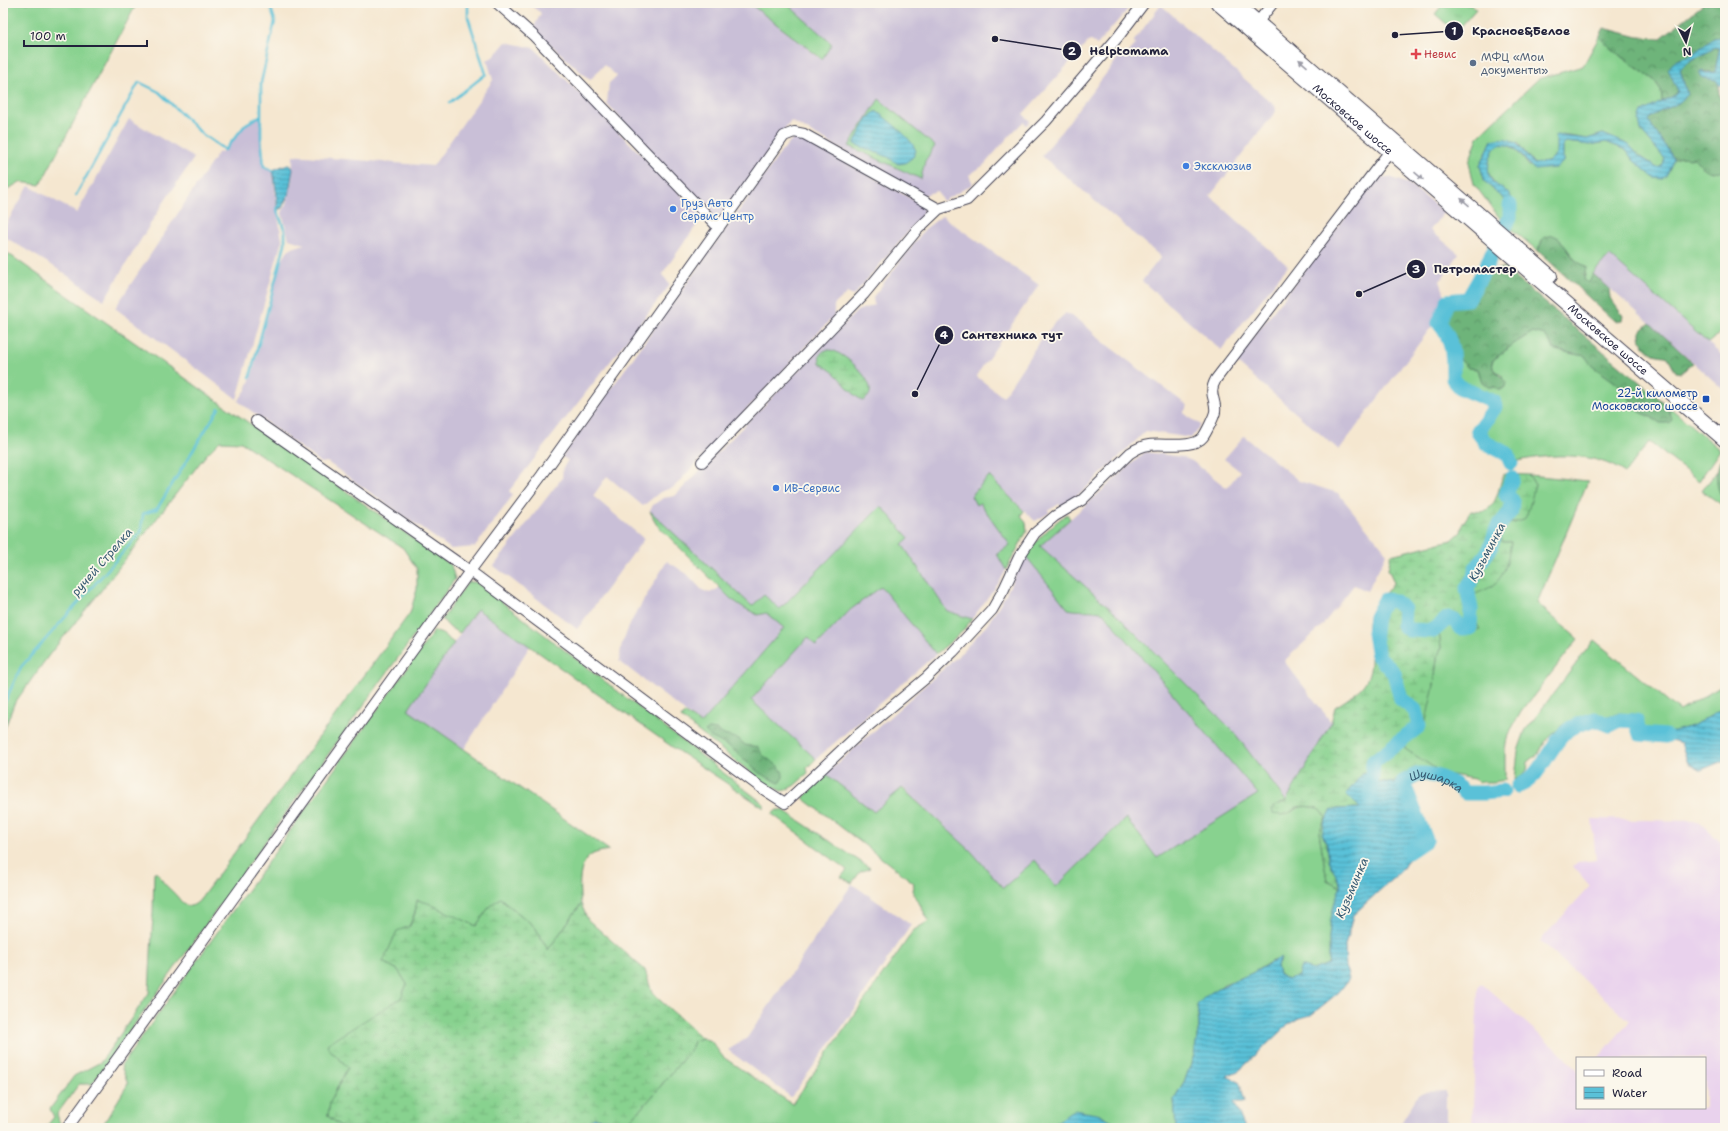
<svg xmlns="http://www.w3.org/2000/svg" width="1728" height="1131" font-family="'Shantell Sans',sans-serif">
	<defs>
		<pattern id="forest-crowns" width="20" height="18" patternUnits="userSpaceOnUse"><rect width="20" height="18" fill="#6eb47a"/><path d="M2 6a3 3 0 1 1 6 0M12 15a3 3 0 1 1 6 0" fill="none" stroke="#5a9265"/></pattern>
		<pattern id="wetland-marsh" width="20" height="14" patternUnits="userSpaceOnUse"><rect width="20" height="14" fill="#88d28f"/><path d="M1 5h8M5 5V1M11 12h8M15 12V8" fill="none" stroke="#75b47c"/></pattern>
		<pattern id="park-tufts" width="24" height="20" patternUnits="userSpaceOnUse"><rect width="24" height="20" fill="#88d28f"/><path d="M3 7l-1-3M5 7V3M7 7l1-3M15 17l-1-3M17 17v-4M19 17l1-3" fill="none" stroke="#75b47c"/></pattern>
		<pattern id="water-rules" width="6" height="5" patternUnits="userSpaceOnUse"><rect width="6" height="5" fill="#5ac1d8"/><path d="M0 2.5h6" fill="none" stroke="#4a9cb0"/></pattern>
	</defs>
	<rect width="100%" height="100%" fill="#fbf7ec"/>
	<filter id="ink" filterUnits="userSpaceOnUse"><feTurbulence type="fractalNoise" baseFrequency=".025" numOctaves="2"/><feDisplacementMap in="SourceGraphic" scale="8" xChannelSelector="R" yChannelSelector="G"/><feConvolveMatrix kernelMatrix="1 2 1 2 8 2 1 2 1" color-interpolation-filters="sRGB"/></filter>
	<filter id="wash" filterUnits="userSpaceOnUse"><feTurbulence type="fractalNoise" baseFrequency=".012" numOctaves="4" result="noise"/><feDisplacementMap in="SourceGraphic" scale="16" xChannelSelector="R" yChannelSelector="G"/><feGaussianBlur stdDeviation="0.9" result="paint"/><feColorMatrix in="noise" values="0 0 0 0 0 0 0 0 0 0 0 0 0 0 0 0 0 1.4 0 .05"/><feComposite in="paint" operator="in"/></filter>
	<g filter="url(#wash)">
		<rect width="100%" height="100%" fill="#f5e7d0"/>
		<!-- built -->
		<path fill="#e9d2ed" d="M1592,819L1698,821L1725,846V1128H1472L1478,988L1481,983L1577,1068V1108H1705V1058H1598L1630,1021L1540,941L1590,886L1573,866L1578,862L1596,860Z"/>
		<!-- industrial -->
		<path fill="#c9bfd7" d="M527,3H749L821,59L831,44L786,3H1133L1097,45L1090,40L1023,114L1030,121L1027,125L1023,122L1011,134L984,165L969,175L973,184L943,201L937,191L923,195L791,121L723,215L714,216L654,157L607,103L609,83L617,76L604,65L590,80L533,29L541,13Z
			M1161,5L1275,106L1276,111L1210,196L1288,266L1221,350L1142,281L1161,257L1042,156L1122,53L1126,56L1135,45L1134,41Z
			M506,42L534,48L703,216L662,274L670,285L509,491L513,495L475,547L451,549L327,462L321,463L238,401L246,390L253,372L281,262L289,249L305,244L289,239L282,213L288,199L292,181L293,155L433,166L493,80L487,60L493,57Z
			M260,116L261,138L264,166L273,170L277,210L282,240L237,399L115,308L218,153L225,150L246,124Z
			M129,119L194,158L162,205L104,300L50,264L3,236V229L29,186L77,213Z
			M801,138L923,205V214L853,296L847,293L834,305V316L674,487L660,492L643,506L607,476L593,496L644,539L577,629L494,566L562,478L563,468L568,460L562,457L782,151L792,140Z
			M1377,176L1391,178L1409,184L1444,212L1430,230L1459,254L1440,281L1446,298L1438,318L1339,450L1235,361Z
			M942,216L1039,285L976,376L1003,397L1041,339L1054,324L1066,313L1084,324L1102,341L1188,406L1183,413L1201,425L1191,438L1146,431L1082,492L1062,505L1059,504L1049,510V513L1035,521L989,476L980,503L1010,545L997,554L1006,570L998,584L972,619L947,611L902,544L908,538L780,609L752,606L650,511L653,505L663,498L675,496L857,311L874,305L873,297L925,229Z
			M1609,255L1725,358V391L1650,323L1593,274Z
			M1244,436L1299,481L1338,493L1387,553L1367,591L1354,585L1320,628L1284,661L1332,723L1286,801L1233,731L1113,611L1040,546L1145,452L1182,457L1192,461L1227,488L1240,471L1224,459Z
			M1025,555L1078,611L1093,610L1104,613L1258,794L1157,858L1126,818L1056,887L1003,888L971,851L903,788L874,812L826,774L959,655L987,625L1006,594Z
			M667,561L687,574L702,590L710,593L721,587L731,599L746,609L758,615L766,613L784,628L701,724L619,661L622,643L632,620Z
			M881,587L936,654L816,759L751,700L808,637L816,646L850,610Z
			M477,609L530,646L464,749L408,710Z
			M852,884L911,925L842,1027L791,1097L728,1050L747,1038Z
			M1446,1091V1128H1398L1418,1095L1423,1092Z"/>
		<!-- grass -->
		<path fill="#88d28f" stroke="#557a65" d="M3,3H137L40,185L20,182L3,192Z
			M749,3H786L832,44L822,59Z
			M1599,37L1624,59L1654,80L1661,90L1662,102L1642,112L1641,131L1665,159L1662,166L1657,168L1640,157L1629,145L1603,134L1587,139L1562,135L1557,144L1556,155L1548,162L1534,164L1518,143L1492,140L1480,166L1485,182L1506,201L1507,215L1502,221L1474,184L1469,162L1478,137L1538,79L1583,66Z
			M879,99L935,146L925,161L921,179L849,146Z
			M1566,142L1590,145L1606,142L1626,150L1633,160L1667,174L1674,159L1680,157L1695,158L1703,169L1725,171V329L1708,343L1609,255L1593,274L1589,283L1584,280L1586,267L1575,260L1559,238L1539,246L1538,251L1509,227L1513,217L1506,192C1486,179 1483,167 1496,146C1512,140 1520,155 1529,166L1563,162V144Z
			M3,250L451,565L455,579L290,807L92,1084H79L57,1114L61,1128H45L54,1117L50,1109L74,1076L101,1062L149,993L153,913L154,872L159,874C162,883 168,887 174,893C182,901 186,913 199,901L410,613L417,589V569L403,548L241,442L220,441L206,455L100,592L49,655L14,704L3,733Z
			M1533,332L1545,335L1555,350L1585,356C1595,369 1607,375 1619,385C1625,390 1628,397 1633,403C1638,411 1648,414 1655,420L1672,419L1667,405L1720,450L1699,481L1649,442L1625,473C1594,451 1552,454 1517,461L1509,450L1490,440L1486,436C1487,422 1501,415 1500,401L1491,394L1461,381L1458,373L1459,358L1468,368L1478,369L1482,382L1501,390L1505,387L1502,376L1493,369L1492,361L1515,343Z
			M1717,471C1715,484 1725,495 1725,507L1702,491Z
			M1529,475L1588,481L1537,603L1578,639L1521,712L1508,735L1505,749V780L1493,782H1479L1474,779L1447,774L1436,769L1405,749V745L1418,734L1434,685L1437,658L1441,648L1439,632L1445,626L1477,625L1475,594L1511,542H1501V533L1508,524L1515,523L1527,514L1528,506L1535,485Z
			M989,476L1024,511L1021,515L1026,523L1027,531L1006,570L997,554L1010,545L980,503L976,505L971,496Z
			M881,506L909,538L902,544L947,611L972,619L962,632L936,654L881,587L850,610L816,646L808,637L751,700L816,759L807,768L808,773L795,785L786,790L781,791L763,782L681,718L685,713L701,724L784,628L766,613L758,615L746,609L731,599L656,524L650,511L752,606L764,595L780,609Z
			M1067,514L1070,519L1040,546L1113,611L1233,731L1286,801L1279,804L1291,812C1300,805 1307,806 1318,808L1326,818L1319,832L1327,880L1341,887C1333,903 1330,920 1329,939C1329,948 1330,955 1328,964L1287,980L1279,974L1277,966L1281,959L1272,961L1249,975L1224,984L1197,1005L1199,1026L1194,1055L1185,1080L1174,1099L1176,1128H1125L1101,1115L1054,1124L1051,1128H623L650,1099L691,1049L694,1041L702,1038L711,1041L723,1057L792,1104L914,930L929,921L912,890L914,883L803,798L826,774L874,812L902,788L971,851L1003,888L1035,860L1056,887L1126,818L1157,858L1258,794L1104,613C1092,609 1080,612 1068,609L1025,555C1036,541 1052,524 1067,514Z
			M468,582H476L764,804V808L678,751L477,609L460,633L450,628L442,619Z
			M434,631L442,634L454,643L408,710L609,850C604,851 597,852 593,854C577,862 579,890 581,904L548,950L535,927L500,898L490,906L476,926L417,901C414,927 398,942 383,962L398,970L407,984L401,998L329,1049L348,1067L330,1102L328,1116L343,1128H101L128,1084L121,1066Z
			M1594,640L1680,711L1725,684V707C1701,723 1671,740 1642,730L1639,718L1633,714L1617,713L1609,717L1593,715L1578,718L1562,725L1545,742L1538,754L1528,762L1527,770L1521,777L1515,779L1518,751L1525,731Z
			M777,810H783L870,868L860,872L852,883L841,877L847,870L772,814Z"/>
		<!-- forest -->
		<path fill="url(#forest-crowns)" stroke="#486b5a" d="M1705,3H1725V33L1721,37L1714,38L1691,55L1675,61V83L1678,91L1675,95L1662,102L1661,90L1654,80L1624,59L1599,37L1604,28L1638,37L1661,38Z
			M1715,47L1719,49L1715,72L1700,71L1710,79L1716,80L1719,85V97L1725,102V171C1706,172 1707,173 1694,158L1680,157L1674,159C1669,151 1650,125 1649,120C1660,107 1677,109 1687,94L1680,69C1686,60 1706,55 1715,47Z
			M1553,235L1559,238L1575,260L1586,267L1584,280L1589,283L1593,274L1609,288L1610,298L1623,316L1622,320L1617,322L1612,319L1538,251L1543,238Z
			M1504,268L1667,405L1672,419L1670,423H1660L1651,417L1641,413L1619,385L1592,366L1585,356L1555,350L1545,335L1533,332L1515,343L1492,361L1493,369L1506,382L1505,387L1500,390L1495,387H1488L1482,382L1478,369L1468,368L1459,358L1453,338L1445,321V316L1452,308L1472,304L1490,270Z
			M1650,323L1693,363L1681,373L1676,372L1668,357C1663,355 1659,356 1654,354C1646,350 1639,341 1640,332Z
			M1725,460V501C1715,489 1715,474 1720,461Z
			M709,729L717,730L724,735L739,739L745,745L758,747C760,749 760,751 761,753C767,761 790,767 781,782L779,783L759,773L730,747L710,737L705,732Z"/>
		<!-- wetland -->
		<path fill="url(#wetland-marsh)" stroke="#557a65" d="M826,350C830,350 834,350 838,353C851,359 886,391 862,401C851,393 843,381 833,372C829,369 824,366 820,363C819,356 819,353 826,350Z
			M1504,474L1529,475L1535,485C1532,495 1529,512 1524,520L1508,524L1501,533L1502,542H1511C1506,570 1504,584 1475,594L1476,622L1480,629C1470,635 1459,635 1451,625L1445,626L1439,632L1441,648L1437,658L1434,685L1424,730L1418,734L1405,745V749L1436,769L1447,774L1446,785L1433,779L1430,774L1425,777C1416,774 1405,781 1395,781L1402,784L1377,781L1363,772L1360,808L1337,809L1322,834L1327,844L1329,860L1341,887L1327,880L1319,832L1326,818L1318,808L1305,806L1297,807L1291,812L1282,815L1273,814L1272,808L1286,801L1331,723L1335,707C1363,690 1375,680 1370,645C1368,638 1367,625 1369,618C1375,604 1385,594 1394,582L1388,569L1391,555L1452,540L1461,532L1463,523L1471,511C1474,511 1478,512 1481,512C1498,509 1498,486 1504,474Z
			M500,898L535,927L548,950L581,904L588,920L645,970L652,993L702,1038L694,1041L691,1049L650,1099L623,1128H613L609,1120L586,1125V1128H343L328,1116L330,1102L348,1067L329,1049L327,1044L401,998L407,984L398,970L383,962L397,931L410,926L415,913L417,900L428,903L476,926L490,906Z"/>
		<!-- park -->
		<path fill="url(#park-tufts)" stroke="#557a65" d="M1444,3H1468L1476,9L1456,32L1435,14Z"/>
		<!-- water -->
		<path fill="url(#water-rules)" stroke="#3e728a" d="M1721,37L1725,42L1722,69L1725,71V86L1719,85L1716,80L1703,78L1700,76V71L1707,73L1715,72L1719,49L1715,47C1706,55 1686,60 1680,70L1687,94C1677,110 1661,106 1649,120C1650,125 1669,151 1674,159L1667,174L1661,179L1654,178L1633,160L1626,150L1606,142L1590,145L1566,142L1563,144V162L1556,168L1535,170C1527,164 1519,150 1511,146C1507,145 1501,143 1497,146C1490,151 1486,170 1490,178C1494,185 1501,187 1506,191C1509,194 1512,198 1514,201L1513,217L1509,227L1502,221L1507,215L1506,201L1485,182L1480,166L1492,140C1516,134 1520,148 1534,164L1548,162L1556,155V135L1587,139L1603,134L1629,145L1640,157L1657,168L1662,166L1665,159L1641,131L1639,120L1642,112L1675,95L1678,91L1668,69L1675,61L1691,55L1714,38Z
			M876,111C888,120 912,138 916,151L913,157L905,163L898,164L888,157L854,144L868,118Z
			M285,165H290L293,168L289,193L282,208L277,210V196L273,170Z
			M1725,707V760L1701,770L1688,763L1681,743L1665,738L1647,737V732C1679,735 1698,724 1725,707Z
			M1364,772L1377,781L1402,784L1425,842L1407,861L1402,870L1353,915L1345,946L1346,969L1349,979L1339,992L1311,1015L1300,1018L1285,1027L1240,1070L1227,1076L1240,1083L1245,1102H1234L1245,1128H1176L1174,1099L1185,1080L1194,1055L1199,1026L1197,1005C1210,989 1230,983 1248,975C1260,970 1269,962 1281,958L1277,966L1279,974L1287,980L1298,976L1301,966L1313,970L1328,964C1330,955 1329,947 1329,939C1330,920 1333,903 1341,886L1329,860L1327,844L1322,834L1325,822L1331,811L1337,809L1360,808L1346,794Z
			M1074,1110L1101,1115L1125,1128H1051L1054,1124Z
			M594,1118L609,1120L613,1128H586V1125Z"/>
		<g fill="none" stroke-linecap="round" stroke-linejoin="round">
			<!-- stream -->
			<path stroke="#5ac1d8" stroke-width="2.5" d="M269,3L275,21L261,83V138L264,167L274,171
				M449,103L486,74L468,17V3
				M76,195L139,82L159,92L202,134L225,150L246,124L260,116
				M250,377L285,244V231L277,210V208
				M3,706L21,667L141,532L143,514L157,509L219,408"/>
			<!-- river -->
			<g stroke="#5ac1d8" stroke-width="15">
				<path d="M1510,205V217L1479,280L1468,299L1448,301L1439,323C1454,340 1453,358 1453,379L1461,388L1494,402L1495,407L1478,432L1486,443L1507,454L1511,463"/>
				<path d="M1518,786C1541,779 1550,743 1569,729C1576,724 1588,722 1595,719L1609,725L1619,720L1636,721L1640,734L1666,736"/>
				<path d="M1370,798L1373,762L1419,726L1415,710L1401,699L1394,673L1378,656L1374,633L1376,617L1385,600L1394,601L1404,609L1403,625L1409,630L1433,631L1448,618L1455,621L1460,628H1470L1471,609L1467,588L1474,577L1475,570L1490,549L1497,528L1511,511L1512,500L1506,495L1512,478"/>
				<path id="s1" d="M1408,852L1426,840L1403,782C1408,780 1415,774 1420,774C1436,774 1454,782 1465,793H1484L1503,791"/>
			</g>
		</g>
	</g>
	<g filter="url(#ink)">
		<g fill="none" stroke-linecap="round" stroke-linejoin="round">
			<defs>
				<path id="minor" d="M497,3L534,36L719,228
					M1253,28L1273,3
					M256,421L470,571L760,787L785,803L860,733L926,678L953,652L992,610L1004,589L1019,557L1035,533L1055,516L1082,500L1130,453C1136,449 1142,446 1149,445C1163,443 1194,449 1203,437C1206,433 1214,417 1215,412C1217,399 1207,395 1216,379L1390,151
					M702,462L864,294L917,230L939,209L967,200L1046,121L1118,37L1144,3
					M67,1128L470,571L542,475L784,136L794,132L804,134L939,209"/>
				<g id="highway">
					<path id="s2" d="M1218,3L1725,440"/>
					<path d="M1235,3L1550,276"/>
				</g>
			</defs>
			<!-- minor casing -->
			<use href="#minor" stroke="#424051" stroke-width="12"/>
			<!-- highway casing -->
			<use href="#highway" stroke="#424051" stroke-width="16"/>
			<!-- minor -->
			<use href="#minor" stroke="#fff" stroke-width="10"/>
			<!-- highway -->
			<use href="#highway" stroke="#fff" stroke-width="14"/>
		</g>
		<!-- one-way arrows -->
		<defs><path id="oneway-solid" d="M-6-.8H1V-3.2L6.5 0L1 3.2V.8H-6Z"/></defs>
		<g fill="#9c9ca7">
			<use href="#oneway-solid" transform="translate(1303 63) rotate(-139)"/>
			<use href="#oneway-solid" transform="translate(1419 176) rotate(41)"/>
			<use href="#oneway-solid" transform="translate(1465 202) rotate(-139)"/>
		</g>
	</g>
	<!-- markers -->
	<path fill="#e0444e" stroke="#fbf7ec" stroke-width="1.5" d="M1414 48h4v4h4v4h-4v4h-4v-4h-4v-4h4z"/>
	<circle fill="#5c6f8a" stroke="#fbf7ec" stroke-width="1.5" cx="1473" cy="63" r="4"/>
	<g fill="#3f7fe0" stroke="#fbf7ec" stroke-width="1.5">
		<circle cx="1186" cy="166" r="4"/>
		<circle cx="673" cy="209" r="4"/>
		<circle cx="776" cy="488" r="4"/>
	</g>
	<rect fill="#1a4fb4" stroke="#fbf7ec" stroke-width="1.5" x="1702" y="395" width="8" height="8" rx="2"/>
	<g text-anchor="middle" stroke-width="3.5" stroke-linejoin="round" paint-order="stroke">
		<!-- health labels -->
		<g font-size="11" fill="#be3a42" stroke="#fbf7ec" text-anchor="start">
			<text x="1424" y="58">Невис</text>
		</g>
		<!-- service labels -->
		<g font-size="11" fill="#4e5e75" stroke="#fbf7ec" text-anchor="start">
			<text x="1481" y="61">МФЦ «Мои<tspan x="1481" dy="13">документы»</tspan></text>
		</g>
		<!-- street labels -->
		<g font-size="11" fill="#22223b" stroke="#fbf7ec">
			<text dy="4" stroke="none"><textPath href="#s2" startOffset="178">Московское шоссе</textPath></text>
			<text dy="4" stroke="none"><textPath href="#s2" startOffset="515">Московское шоссе</textPath></text>
		</g>
		<!-- shop labels -->
		<g font-size="11" fill="#366cbe" stroke="#fbf7ec" text-anchor="start">
			<text x="1194" y="170">Эксклюзив</text>
			<text x="681" y="207">Груз Авто<tspan x="681" dy="13">Сервис Центр</tspan></text>
			<text x="784" y="492">ИВ-Сервис</text>
		</g>
		<!-- transit labels -->
		<g font-size="11" fill="#164399" stroke="#fbf7ec" text-anchor="end">
			<text x="1698" y="397">22-й километр<tspan x="1698" dy="13">Московского шоссе</tspan></text>
		</g>
		<!-- water labels -->
		<g font-size="12" font-style="italic" fill="#365a72" stroke="#fbf7ec">
			<text transform="translate(1487 552) rotate(-62)" y="4">Кузьминка</text>
			<text transform="translate(102 562) rotate(-49)" y="4">ручей Стрелка</text>
			<text dy="4" stroke="none"><textPath href="#s1" startOffset="120">Шушарка</textPath></text>
			<text transform="translate(1352 888) rotate(-67)" y="4">Кузьминка</text>
		</g>
	</g>
	<!-- callouts -->
	<path fill="none" stroke="#22223b" stroke-width="1.5" d="M1395 35L1454 31M995 39L1072 51M1359 294L1416 269M915 394L944 335"/>
	<g fill="#22223b" stroke="#fbf7ec" stroke-width="1.5">
		<circle cx="1395" cy="35" r="4"/>
		<circle cx="995" cy="39" r="4"/>
		<circle cx="1359" cy="294" r="4"/>
		<circle cx="915" cy="394" r="4"/>
		<circle cx="1454" cy="31" r="10"/>
		<circle cx="1072" cy="51" r="10"/>
		<circle cx="1416" cy="269" r="10"/>
		<circle cx="944" cy="335" r="10"/>
	</g>
	<g font-size="12" text-anchor="middle" font-weight="bold" fill="#fff">
		<text x="1454" y="35">1</text>
		<text x="1072" y="55">2</text>
		<text x="1416" y="273">3</text>
		<text x="944" y="339">4</text>
	</g>
	<g font-size="12" text-anchor="middle" font-weight="bold" fill="#22223b" stroke="#fbf7ec" stroke-width="3.5" stroke-linejoin="round" paint-order="stroke">
		<text x="1521" y="35">Красное&amp;Белое</text>
		<text x="1129" y="55">Helptomama</text>
		<text x="1475" y="273">Петромастер</text>
		<text x="1012" y="339">Сантехника тут</text>
	</g>
	<!-- margin -->
	<rect width="1728" height="1131" fill="none" stroke="#fbf7ec" stroke-width="16"/>
	<!-- legend -->
	<rect x="1576" y="1057" width="130" height="52" fill="#fbf7ec" stroke="#a4a2a5"/>
	<rect x="1584" y="1070" width="20" height="6" fill="#ffffff" stroke="#a4a2a5"/>
	<text x="1612" y="1077" font-size="12" fill="#22223b">Road</text>
	<rect x="1584" y="1087" width="20" height="12" fill="url(#water-rules)" stroke="#a4a2a5"/>
	<text x="1612" y="1097" font-size="12" fill="#22223b">Water</text>
	<!-- north arrow -->
	<g transform="translate(1686 42) rotate(174)" stroke="#fbf7ec" stroke-width="3" paint-order="stroke">
	<path d="M0-3L7 15L0 10L-7 15Z" fill="#22223b"/>
	<text y="-6" font-size="11" font-weight="bold" text-anchor="middle" fill="#22223b">N</text>
	</g>
	<!-- scale -->
	<path d="M24 40v6h123v-6" fill="none" stroke="#22223b" stroke-width="2"/>
	<text x="30" y="40" font-size="12" fill="#22223b" stroke="#fbf7ec" stroke-width="3" paint-order="stroke">100 m</text>
</svg>
